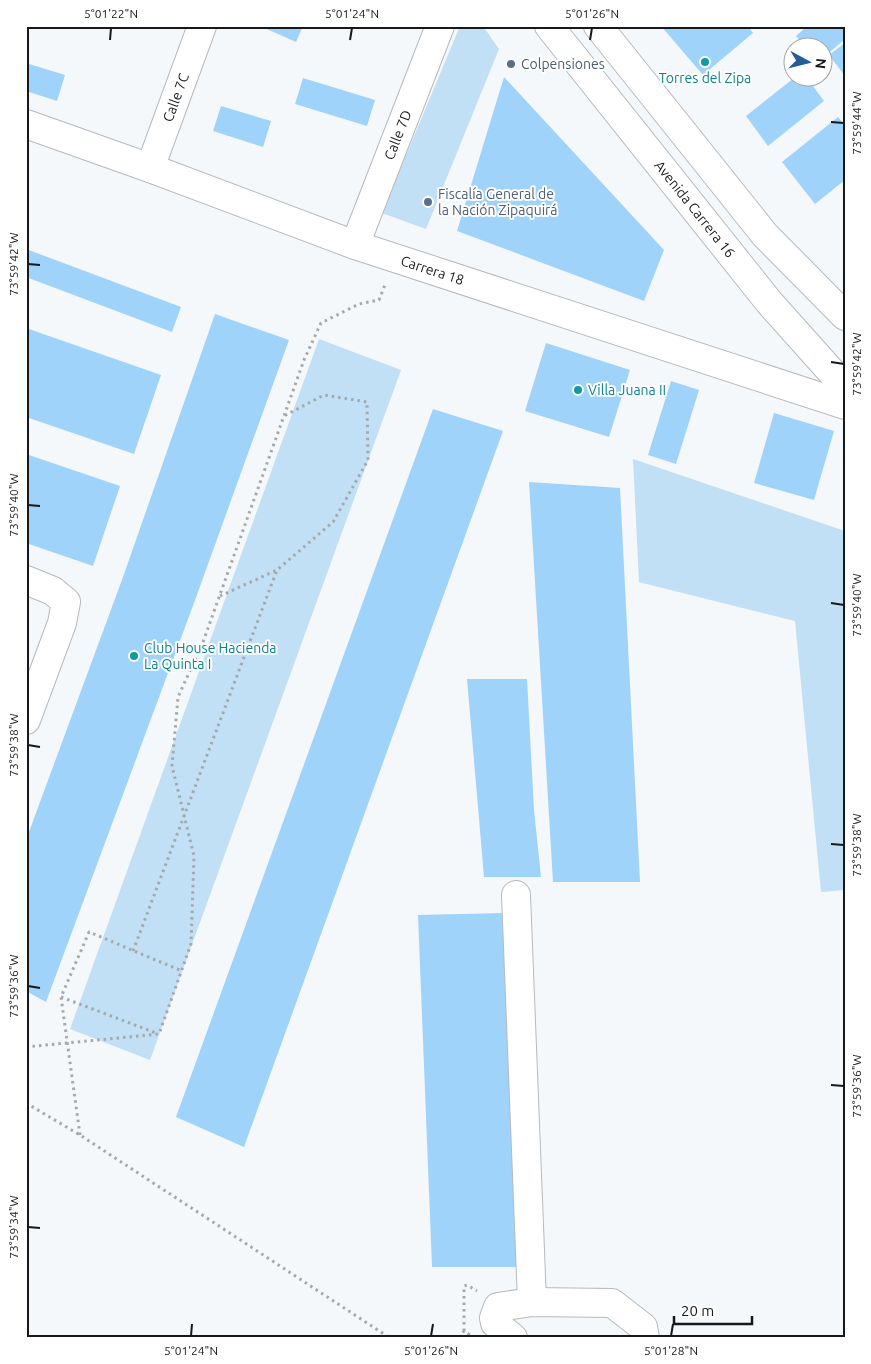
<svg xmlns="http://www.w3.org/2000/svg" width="871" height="1364" font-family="Ubuntu,sans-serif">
	<rect width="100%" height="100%" fill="#f4f8fb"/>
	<!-- green -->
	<path fill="#c1dff5" d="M460,26H483L499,49L426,229L382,213Z
		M319,339L401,370L150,1060L70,1029Z
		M633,459L845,531V890L821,892L795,621L639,582Z"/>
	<!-- building -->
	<path fill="#9fd3fa" d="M260,26H303L296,42Z
		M661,26H748L753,33L703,75Z
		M807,26H845V39L824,57V48H806L796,36Z
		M845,43V76L829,55Z
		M26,63L65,75L57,101L26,91Z
		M504,77L664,250L644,301L457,231Z
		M303,78L375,100L367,126L295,104Z
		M794,78H807L824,101L768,146L746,116Z
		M221,106L271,121L263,147L213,131Z
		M838,117L845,125V180L815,204L782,162Z
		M26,249L181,307L172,332L26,277Z
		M215,314L289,340L194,603L46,1002L26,991V840L123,577Z
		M26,328L161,375L134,454L26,417Z
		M546,343L630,370L609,437L525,411Z
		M671,381L699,390L676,464L648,455Z
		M433,409L503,431L244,1147L176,1117Z
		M774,413L834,431L814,500L754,483Z
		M26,454L120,486L93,566L26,543Z
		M529,482L620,488L640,882H553Z
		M467,679H527L534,810L541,877H484Z
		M505,913L520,1267H432L418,915Z"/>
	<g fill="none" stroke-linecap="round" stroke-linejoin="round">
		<defs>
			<g id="minor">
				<path id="s1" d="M26,124L150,168L355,245L845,405"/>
				<path id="s2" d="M150,168L202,26"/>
				<path id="s3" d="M355,245L440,26"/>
				<path d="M26,580L53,591L66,602L62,623L26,720"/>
				<path d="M516,895L532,1302"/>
				<path d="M513,1338L495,1323L494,1318L498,1307L532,1302L612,1303L643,1327L645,1338"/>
			</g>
			<g id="major">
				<path id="s4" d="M549,26L769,302L845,387"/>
				<path d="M598,26L765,235L845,316"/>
			</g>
		</defs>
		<!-- minor casing -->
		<use href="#minor" stroke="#b6babd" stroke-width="30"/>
		<!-- major casing -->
		<use href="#major" stroke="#b6babd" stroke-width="30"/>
		<!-- path -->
		<path stroke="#a5a9ab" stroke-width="3" stroke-dasharray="2.5 4" stroke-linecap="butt" d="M220,596L277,570
			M133,951L277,570L333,522L368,460L367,402L324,395L284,416
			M61,997L156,1033
			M26,1047L159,1034L191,944L194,856L172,766L178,697L203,642L304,360L321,323L359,304L379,300L386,282
			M26,1103L80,1135L390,1338
			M80,1135L61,997L89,932L182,971
			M464,1331V1286L467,1285L477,1291
			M459,1338L464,1331L471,1336"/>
		<!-- minor -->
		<use href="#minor" stroke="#fff" stroke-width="28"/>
		<!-- major -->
		<use href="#major" stroke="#fff" stroke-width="28"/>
	</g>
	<!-- ticks -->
	<path fill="none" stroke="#161819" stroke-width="2" d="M110,40L111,28M350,40L352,28M590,40L592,28M831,122L844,123M28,264L40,265M831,362L844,364M28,505L40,506M831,603L844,605M28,745L40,747M831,844L844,845M28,986L40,988M831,1085L844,1086M28,1227L40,1228M191,1336L192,1324M431,1336L433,1324M671,1336L673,1324"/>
	<!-- markers -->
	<g fill="#0f9aa8" stroke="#fff" stroke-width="2">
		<circle cx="705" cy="62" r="5"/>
		<circle cx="578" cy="390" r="5"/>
		<circle cx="134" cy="656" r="5"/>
	</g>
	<g fill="#5c6f8a" stroke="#fff" stroke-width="2">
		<circle cx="511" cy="64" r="5"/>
		<circle cx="428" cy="202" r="5"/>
	</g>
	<g text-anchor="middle" stroke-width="4" stroke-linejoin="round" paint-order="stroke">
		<!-- service labels -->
		<g font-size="14" fill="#4e5e75" stroke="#fff" text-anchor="start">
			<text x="521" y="69">Colpensiones</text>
			<text x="438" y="199">Fiscalía General de<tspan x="438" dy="16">la Nación Zipaquirá</tspan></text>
		</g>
		<!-- culture labels -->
		<g font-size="14" fill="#0d838f" stroke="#fff" text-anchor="start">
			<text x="705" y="83" text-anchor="middle">Torres del Zipa</text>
			<text x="588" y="395">Villa Juana II</text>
			<text x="144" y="653">Club House Hacienda<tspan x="144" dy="16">La Quinta I</tspan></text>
		</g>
		<!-- street labels -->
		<g font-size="14" fill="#161819" stroke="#fff">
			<text dy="5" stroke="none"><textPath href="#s2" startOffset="75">Calle 7C</textPath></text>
			<text dy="5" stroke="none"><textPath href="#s3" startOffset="118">Calle 7D</textPath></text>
			<text dy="5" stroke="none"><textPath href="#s4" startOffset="234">Avenida Carrera 16</textPath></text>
			<text dy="5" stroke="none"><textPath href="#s1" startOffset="432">Carrera 18</textPath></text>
		</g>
	</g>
	<!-- border -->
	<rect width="871" height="1364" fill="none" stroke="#ffffff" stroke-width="55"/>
	<!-- north arrow -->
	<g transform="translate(808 62) rotate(97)"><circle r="24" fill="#ffffff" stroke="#a2a3a3"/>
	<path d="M0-4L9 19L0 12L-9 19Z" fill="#255e96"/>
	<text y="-8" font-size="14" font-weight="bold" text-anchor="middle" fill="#161819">N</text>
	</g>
	<!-- scale -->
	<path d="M674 1316v8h78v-8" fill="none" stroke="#161819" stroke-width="2.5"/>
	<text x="681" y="1316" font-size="15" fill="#161819" stroke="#ffffff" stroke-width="4" paint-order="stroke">20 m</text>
	<rect x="28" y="28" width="816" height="1308" fill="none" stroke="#161819" stroke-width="2"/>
	<g font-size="12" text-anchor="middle" fill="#161819">
		<text x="111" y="18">5°01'22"N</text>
		<text x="352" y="18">5°01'24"N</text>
		<text x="592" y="18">5°01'26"N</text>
		<text transform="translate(857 123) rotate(-90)" y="4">73°59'44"W</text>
		<text transform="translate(14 264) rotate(-90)" y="4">73°59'42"W</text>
		<text transform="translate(857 364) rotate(-90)" y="4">73°59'42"W</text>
		<text transform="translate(14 505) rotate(-90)" y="4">73°59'40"W</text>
		<text transform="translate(857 605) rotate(-90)" y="4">73°59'40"W</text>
		<text transform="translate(14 745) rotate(-90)" y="4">73°59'38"W</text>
		<text transform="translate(857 845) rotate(-90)" y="4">73°59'38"W</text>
		<text transform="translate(14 986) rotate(-90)" y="4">73°59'36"W</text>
		<text transform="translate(857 1086) rotate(-90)" y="4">73°59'36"W</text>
		<text transform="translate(14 1227) rotate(-90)" y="4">73°59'34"W</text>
		<text x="191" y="1355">5°01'24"N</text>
		<text x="431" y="1355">5°01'26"N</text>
		<text x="671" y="1355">5°01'28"N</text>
	</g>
</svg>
